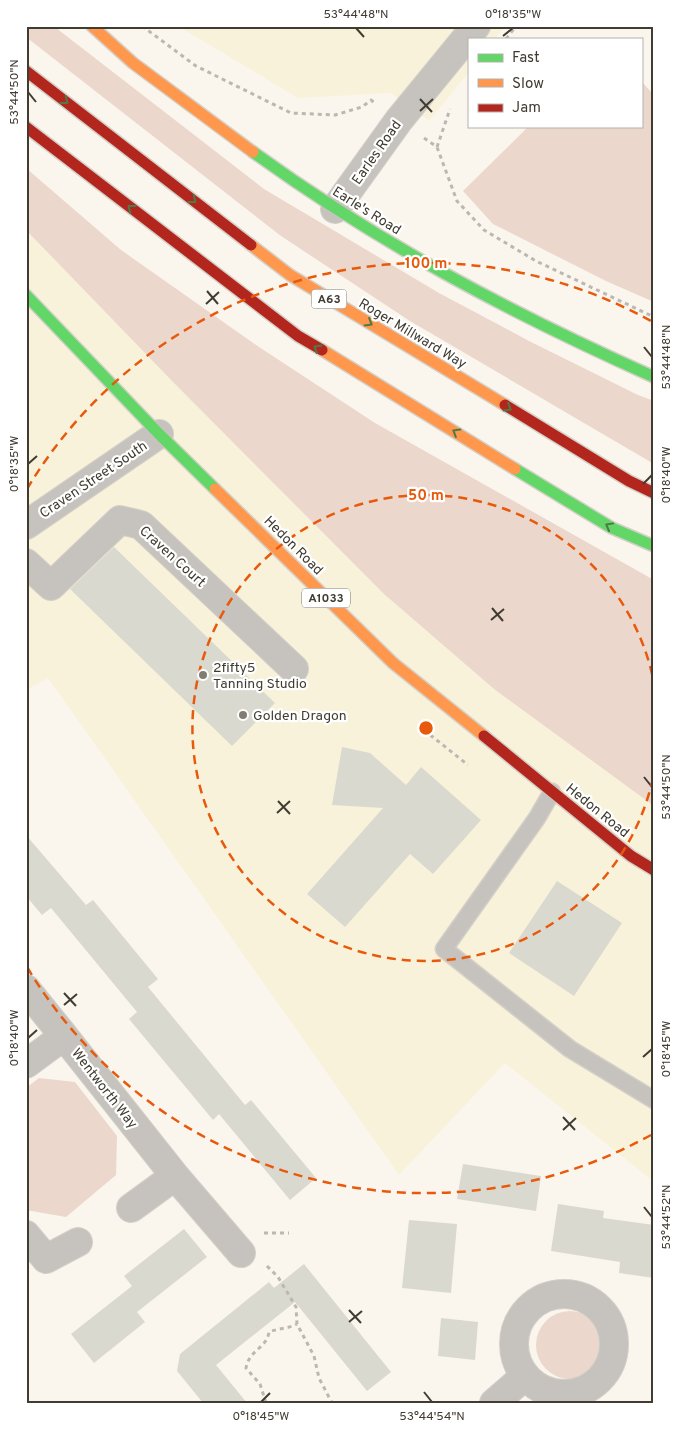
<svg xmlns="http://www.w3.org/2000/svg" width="680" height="1429" font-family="Overpass,sans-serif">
	<rect width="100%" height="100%" fill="#faf6ed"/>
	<!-- built -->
	<path fill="#f9f2da" d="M178,26H505L495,39H469V72L429,121L391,93L298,98Z
		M26,230L173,382L384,594L494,689L654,806V1182L505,1063L399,1175L48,678L26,690Z"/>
	<!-- green -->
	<path fill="#ebd7cb" d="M26,26H55L60,31L264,189L439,293L531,342L638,395L654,401V464L410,321L281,236L26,37Z
		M641,81L654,95V302L606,281L493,224L463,191L529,126H641Z
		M26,168L121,250L259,347L375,423L654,580V806L494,689L384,594L173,382L26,230Z
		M39,1078L75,1082L117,1136L116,1175L66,1217L26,1210V1088Z
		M536 1345a34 34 0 1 1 68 0a34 34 0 1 1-68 0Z"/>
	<!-- building -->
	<path fill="#dad9cf" d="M114,547L275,703L232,746L70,589Z
		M342,747L370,753L406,785L421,767L481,820L433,874L410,854L345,927L307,894L383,808L332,805Z
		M26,835L86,905L93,900L158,979L148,987L245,1105L251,1100L316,1178L290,1200L219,1114L213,1120L129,1019L137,1012L51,908L42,915L26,896Z
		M557,881L622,923L574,996L509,953Z
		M463,1164L541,1176L536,1211L457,1199Z
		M558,1204L604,1211L603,1218L654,1225V1278L619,1273L620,1262L551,1251Z
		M409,1220L457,1224L451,1293L402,1288Z
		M184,1229L207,1257L137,1312L145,1322L94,1363L71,1334L132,1286L124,1276Z
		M304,1264L391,1372L367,1391L295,1302L216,1365L247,1403H203L177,1371L180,1354L269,1282L274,1288Z
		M441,1318L478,1322L475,1360L438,1356Z"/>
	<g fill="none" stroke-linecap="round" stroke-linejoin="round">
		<defs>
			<path id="lane" d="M552,792L537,818L444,949L570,1049L654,1100"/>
			<path id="street" d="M335,209L399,120L476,26
				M26,525L159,434
				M26,563L51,586L120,520L141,525L294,669
				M26,989L64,1036
				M26,1064L64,1036L175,1176L241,1253
				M131,1208L175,1176
				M26,1235L46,1259L78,1242
				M514 1344a50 50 0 1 1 100 0a50 50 0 1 1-100 0Z
				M494,1403L525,1376"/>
			<path id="fast" d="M253,152C380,244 511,313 654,377
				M26,295L159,434L215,489
				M515,469L612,528L654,546"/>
			<path id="slow" d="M92,26L133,63L253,152
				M251,245L290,275L505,405
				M322,350L515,469
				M215,489L393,663L484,736"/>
			<path id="jam" d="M26,71L251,245
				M26,127L298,336L322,350
				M505,405L629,481L654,493
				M484,736L631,856L654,870"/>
		</defs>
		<!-- lane casing -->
		<use href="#lane" stroke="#d4d0c8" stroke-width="19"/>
		<!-- street casing -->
		<use href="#street" stroke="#d4d0c8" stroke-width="30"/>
		<!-- fast casing -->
		<use href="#fast" stroke="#d4d0c8" stroke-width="14"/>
		<!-- slow casing -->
		<use href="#slow" stroke="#d4d0c8" stroke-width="14"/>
		<!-- jam casing -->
		<use href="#jam" stroke="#d4d0c8" stroke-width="14"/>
		<!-- path -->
		<path stroke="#bbb8b3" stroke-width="3" stroke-dasharray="4 4" stroke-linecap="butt" d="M142,26L196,66L291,113L335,115L362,107L371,100L376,104
			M506,39L516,26
			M424,138L437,147L457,201L484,230L536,261L654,317
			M437,147L450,109
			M424,730L468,765
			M264,1233H289
			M267,1266L278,1277L296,1307L297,1324L314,1356L319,1378L332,1403
			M266,1403L260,1384L246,1368C249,1350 267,1348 269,1332C279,1328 288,1329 297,1324"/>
		<!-- lane -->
		<use href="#lane" stroke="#c6c3be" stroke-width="16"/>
		<!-- street -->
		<use href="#street" stroke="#c6c3be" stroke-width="28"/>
		<!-- fast -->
		<use href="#fast" stroke="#63d668" stroke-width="11"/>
		<!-- slow -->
		<use href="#slow" stroke="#ff974d" stroke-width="11"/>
		<!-- jam -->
		<use href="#jam" stroke="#b3261e" stroke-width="11"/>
	</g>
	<!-- one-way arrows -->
	<defs><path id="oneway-chevron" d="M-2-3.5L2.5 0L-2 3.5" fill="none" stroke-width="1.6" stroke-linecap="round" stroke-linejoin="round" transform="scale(1.25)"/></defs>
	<g stroke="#4e7a47">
		<use href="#oneway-chevron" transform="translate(65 101) rotate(38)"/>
		<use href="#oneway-chevron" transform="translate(193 200) rotate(38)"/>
		<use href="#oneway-chevron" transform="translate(131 208) rotate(-142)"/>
		<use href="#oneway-chevron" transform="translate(369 323) rotate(31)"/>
		<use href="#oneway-chevron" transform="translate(317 348) rotate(-149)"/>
		<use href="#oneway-chevron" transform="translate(508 408) rotate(31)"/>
		<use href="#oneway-chevron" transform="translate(456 432) rotate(-149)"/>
		<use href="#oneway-chevron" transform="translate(609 526) rotate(-151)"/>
	</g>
	<!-- ticks -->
	<path fill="none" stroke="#403c31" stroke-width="2" d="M356,28L364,37M503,36L513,28M28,92L36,102M420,99L432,112M420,111L433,99M207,291L218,304M206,304L219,292M644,347L652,357M28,464L37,456M643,484L652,475M492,608L503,621M491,620L504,609M644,777L652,787M278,801L290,814M277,813L290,801M64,993L76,1006M64,1005L77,994M28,1038L37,1030M643,1057L652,1049M563,1117L575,1130M563,1130L576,1118M644,1207L652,1217M349,1310L361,1323M349,1322L362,1311M424,1392L432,1402M261,1402L270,1393"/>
	<!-- distance rings -->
	<g fill="none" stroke="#e8590c" stroke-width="2.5" stroke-dasharray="9 6">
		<path d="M653 778A233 233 0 1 1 653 678"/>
		<path d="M651 1135A465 465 0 0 1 27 967M27 489A465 465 0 0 1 651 321"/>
	</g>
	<!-- markers -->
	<g fill="#817d73" stroke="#fff" stroke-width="2">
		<circle cx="203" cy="675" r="5"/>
		<circle cx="243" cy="715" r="5"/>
	</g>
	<g text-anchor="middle" stroke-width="4.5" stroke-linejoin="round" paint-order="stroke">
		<!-- shield labels -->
		<g fill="#fff" stroke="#79766f" stroke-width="1">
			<rect x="311.5" y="289.5" width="35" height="19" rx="4"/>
			<rect x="302" y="588.5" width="48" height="19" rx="4"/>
		</g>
		<g font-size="12" font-weight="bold" fill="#403c31">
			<text x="329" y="303">A63</text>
			<text x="326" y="602">A1033</text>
		</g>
		<!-- street labels -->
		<g font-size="14" fill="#403c31" stroke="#fff">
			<text transform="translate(376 152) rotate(-55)" y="5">Earles Road</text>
			<text transform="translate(367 210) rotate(32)" y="5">Earle's Road</text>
			<text transform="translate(413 333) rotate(31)" y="5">Roger Millward Way</text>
			<text transform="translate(93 479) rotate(-34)" y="5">Craven Street South</text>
			<text transform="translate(294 545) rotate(45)" y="5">Hedon Road</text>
			<text transform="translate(173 556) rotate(42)" y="5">Craven Court</text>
			<text transform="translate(598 810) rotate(39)" y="5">Hedon Road</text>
			<text transform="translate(105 1088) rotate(52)" y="5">Wentworth Way</text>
		</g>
		<!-- poi labels -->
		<g font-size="14" fill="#403c31" stroke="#fff" text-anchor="start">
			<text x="213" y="672">2fifty5<tspan x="213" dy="16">Tanning Studio</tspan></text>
			<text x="253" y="720">Golden Dragon</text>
		</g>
	</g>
	<circle cx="426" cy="728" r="8" fill="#e8590c" stroke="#fff" stroke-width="2.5"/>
	<g font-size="15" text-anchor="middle" font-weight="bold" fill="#e8590c" stroke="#fff" stroke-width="4.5" stroke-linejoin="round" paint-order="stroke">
		<text x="426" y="268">100 m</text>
		<text x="426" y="500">50 m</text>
	</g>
	<!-- border -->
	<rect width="680" height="1429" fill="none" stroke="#ffffff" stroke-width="55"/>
	<!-- legend -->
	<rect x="468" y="38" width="175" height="90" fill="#ffffff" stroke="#b3b1ad"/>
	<rect x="478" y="54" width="25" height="8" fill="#63d668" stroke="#b3b1ad"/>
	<text x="512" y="62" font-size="15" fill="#403c31">Fast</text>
	<rect x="478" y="79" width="25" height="8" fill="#ff974d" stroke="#b3b1ad"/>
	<text x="512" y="88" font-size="15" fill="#403c31">Slow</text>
	<rect x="478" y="104" width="25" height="8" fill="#b3261e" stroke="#b3b1ad"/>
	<text x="512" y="112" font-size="15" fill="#403c31">Jam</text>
	<rect x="28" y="28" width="624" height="1374" fill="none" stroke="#403c31" stroke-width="2"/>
	<g font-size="12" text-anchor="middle" fill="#403c31">
		<text x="356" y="18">53°44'48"N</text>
		<text x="513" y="18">0°18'35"W</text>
		<text transform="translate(14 92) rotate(-90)" y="4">53°44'50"N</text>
		<text transform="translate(666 357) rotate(-90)" y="4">53°44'48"N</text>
		<text transform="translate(14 464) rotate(-90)" y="4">0°18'35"W</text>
		<text transform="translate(666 475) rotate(-90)" y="4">0°18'40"W</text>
		<text transform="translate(666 787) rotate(-90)" y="4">53°44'50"N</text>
		<text transform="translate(14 1038) rotate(-90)" y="4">0°18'40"W</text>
		<text transform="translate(666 1049) rotate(-90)" y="4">0°18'45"W</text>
		<text transform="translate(666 1217) rotate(-90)" y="4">53°44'52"N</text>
		<text x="261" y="1420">0°18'45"W</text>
		<text x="432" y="1420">53°44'54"N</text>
	</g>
</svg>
